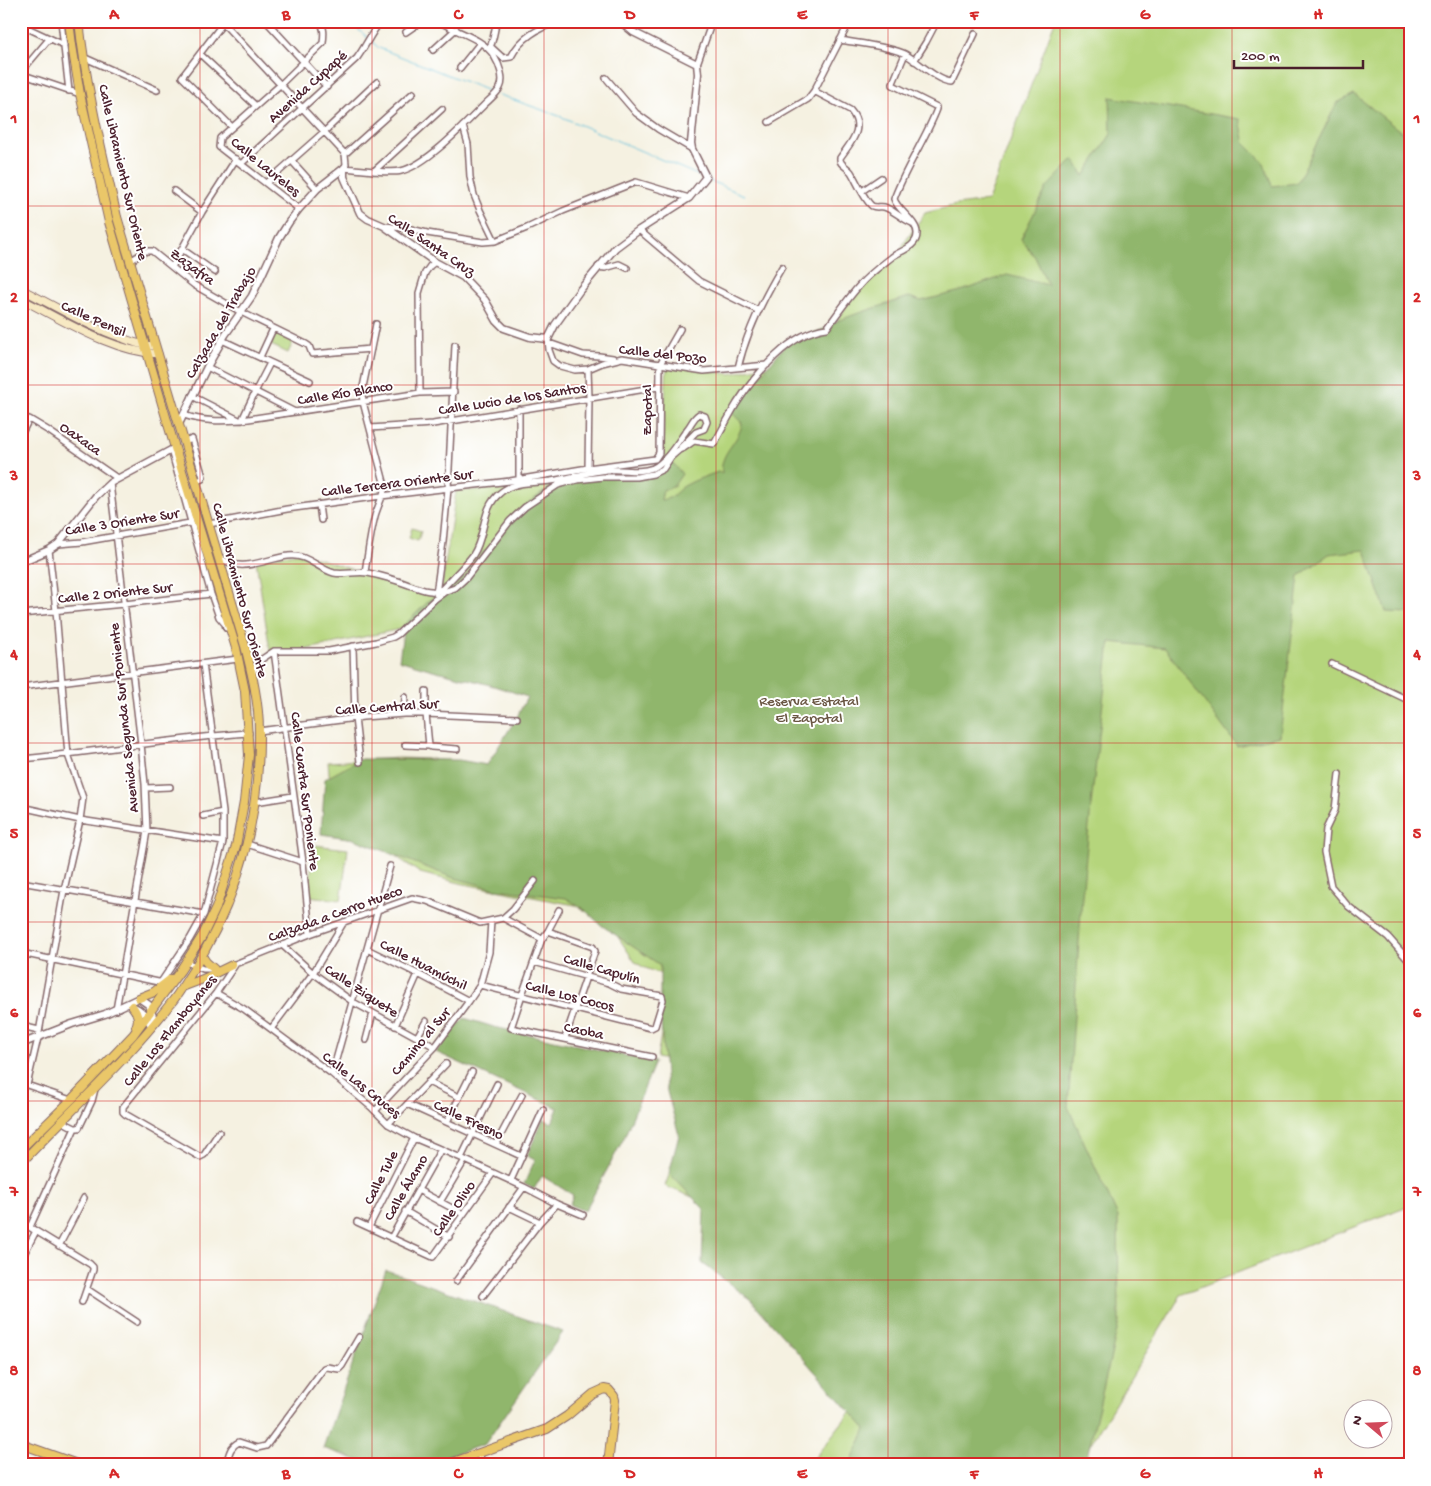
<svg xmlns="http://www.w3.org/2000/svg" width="1431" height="1486" font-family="'Gochi Hand',sans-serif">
	<rect width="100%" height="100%" fill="#fff"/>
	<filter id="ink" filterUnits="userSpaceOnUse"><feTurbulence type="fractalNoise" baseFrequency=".02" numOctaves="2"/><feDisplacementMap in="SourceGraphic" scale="10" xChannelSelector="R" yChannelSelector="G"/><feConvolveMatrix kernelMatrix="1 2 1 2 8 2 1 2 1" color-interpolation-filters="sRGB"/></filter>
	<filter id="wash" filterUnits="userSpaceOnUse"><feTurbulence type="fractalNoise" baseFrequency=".0096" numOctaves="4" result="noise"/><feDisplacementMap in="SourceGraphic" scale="20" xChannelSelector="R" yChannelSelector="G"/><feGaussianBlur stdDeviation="1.12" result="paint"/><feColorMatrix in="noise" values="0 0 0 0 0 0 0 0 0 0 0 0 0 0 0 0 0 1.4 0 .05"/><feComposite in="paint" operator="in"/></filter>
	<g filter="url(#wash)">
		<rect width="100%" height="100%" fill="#f5f1e1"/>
		<!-- green -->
		<path fill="#b5d57c" stroke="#807a54" d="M1055,21H1410V1205L1181,1295L1078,1465H809L940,1297L665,1186L707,1072L711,1070L657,1058L671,978L643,967L635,962L618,937L601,920L575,905L464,884L420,873L330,811L331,794L328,762L399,758L432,759L492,767L530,696L401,658L405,628L271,657L256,560L299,552L440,598L456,491L567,485L661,470L667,365L730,374L766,366L836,322L848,304L873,276L899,254L904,243L925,213L956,205L988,201Z
			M276,333L293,342L288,353L271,345Z
			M412,528L421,531L418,541L409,538Z
			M314,845L348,849L341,900L308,896Z"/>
		<!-- forest -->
		<path fill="#90b66c" stroke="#6d6a4c" d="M1354,94L1400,131L1410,135V613L1386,612L1365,550L1329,554L1299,576L1280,736L1237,746L1165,648L1110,642L1092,796L1082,896L1068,1107L1118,1217L1119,1322L1085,1465H850L866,1429L751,1300L702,1263L704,1209L669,1173L679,1135L666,1088L660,1010V965L601,925L585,910L566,898L496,889L451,877L354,839L321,834L325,779L361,759L459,760L487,765L517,717L527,697C485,681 441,674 399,660L404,625L434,596L459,581L470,571L483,552L496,542L521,508L558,482L596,475H606L618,472L626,474L636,473L656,467L668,462L674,464L682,474L673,487L663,490L661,500C675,499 676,489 688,484C697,479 707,476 718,472L722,473C719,452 740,442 742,423L731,412L785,345L790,341L824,329L837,321L856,314L909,297L921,301L961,291L1007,275L1048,285L1035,257L1021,239L1047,187L1074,159L1084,176L1111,134L1110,97L1240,119L1245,144L1264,163L1272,186L1297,183L1337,103Z
			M464,1018L494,1027L655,1062L624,1138L585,1211L570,1205L573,1195L542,1176L534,1189L524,1184L535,1160L527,1156L543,1119L552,1123L558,1108L436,1052Z
			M386,1270L563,1332L485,1444L450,1456L434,1465H372L323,1448Z"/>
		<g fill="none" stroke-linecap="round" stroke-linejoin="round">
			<!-- stream -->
			<path stroke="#5ebfdc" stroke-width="1" d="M348,21L368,38
				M371,41L379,48L494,93
				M497,94L562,117L702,177
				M708,180L744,195"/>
		</g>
	</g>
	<g filter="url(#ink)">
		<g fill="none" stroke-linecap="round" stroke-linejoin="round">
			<defs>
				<path id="minor" d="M61,21L69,91
					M266,21L327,87
					M224,22L182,77L232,127
					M223,23L345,154L346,164L344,168C357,169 389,174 401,171C427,165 465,124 484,105C489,100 497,94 500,88C505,79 499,64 494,56C482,37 456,33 439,21
					M21,25L64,45
					M406,32L422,21
					M840,40C857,43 892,47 905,54C919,62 937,81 952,82L975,34
					M491,47L503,58L511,57C521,37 539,28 559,21
					M489,49C494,41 494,30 497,21
					M433,50L456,29
					M200,54L256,106
					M83,57L157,90
					M914,61L926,42L936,23
					M697,64L709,30L710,21
					M460,68L480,43
					M21,72L49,39
					M21,74L80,94
					M606,78L636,113L658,129L692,149
					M814,91L850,110C866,128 851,142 840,158C839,165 847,166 851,172C856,180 865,201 872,206C876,208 880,206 884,207C892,209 902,219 912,223
					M769,122L808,99L814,91L850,21
					M463,126L468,144L470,177L474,195L480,210L495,241
					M345,154L413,93
					M291,160L317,189
					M242,163L357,58C366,46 371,33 381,21
					M374,171L442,109
					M266,183L325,131L377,82
					M174,191L202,212
					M862,191L881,178
					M299,209L219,147L220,138L280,85L323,43C324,35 325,27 319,21
					M385,226L411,229L427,233L483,242L495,241L527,228L563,211L636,182L689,198
					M639,230L699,281L759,311
					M182,249L215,272
					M130,261L146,251H152L194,285L241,312L306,344L309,346L312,354L371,349
					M172,267L202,212L236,159
					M598,267L605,268L619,264L627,268
					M548,339L549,350L553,361L560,366L575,370L588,369L602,363L622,358L704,371L767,365
					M222,340L310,381
					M549,343L583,355L599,356L613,358
					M260,357L273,329
					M207,367L295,412
					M738,368C746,334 764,297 782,267
					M420,393L419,293L425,273L430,266L435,262
					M192,396L239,420
					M519,409V479
					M184,415C203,422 222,421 242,420L420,393L454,392
					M242,420L255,392L270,363
					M370,428L433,424L658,387
					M21,435L29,419L49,431L117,478
					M185,442L192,439L203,477L202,479L197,481
					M171,450L211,594L219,617L225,624L226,628
					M588,468L589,398L588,369
					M110,483L141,744L145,784L147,831L116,1010
					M319,505L321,520
					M209,524L287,509L381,496L510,481L588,468L655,459L659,453L660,364L680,329
					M58,544L82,542L190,523
					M219,556C238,575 265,559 288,556C306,553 318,569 334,573C345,575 357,571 368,573C382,576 396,580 409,585C416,587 424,591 431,591C435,592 438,591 442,589C452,578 464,567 473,555C486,536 481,508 500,493C514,481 534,483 551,481C570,478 588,472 607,470C624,468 636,474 653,468C666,462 679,440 688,428C692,423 693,418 699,414L705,416L707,422L704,429L696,432L681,447
					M365,572C368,554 370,535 375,516C377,508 385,492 385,486L363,402L362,392L376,324
					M436,594L443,542L448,489L455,345
					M21,614L124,604L211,594
					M353,646L355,718L360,762
					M274,651L303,862L310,934
					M1332,664L1410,701
					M252,674L257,665L262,659L274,651H329L376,642L393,637L398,634L435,599L446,591L455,588L466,578L510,521L525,507L558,485L577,480L603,477H637L653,474L663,469L671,457L679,450L684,448L694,441L714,444C722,430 729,416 737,403C756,374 790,332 827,328C838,313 848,298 860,285C869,274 882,265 892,257C900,251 917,247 917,234C918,222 898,211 894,199C905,168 925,140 937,109V107L893,85V83L905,54
					M21,687L238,659
					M426,691V714L429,746
					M404,714L405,697
					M259,731L363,717L404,714H426L517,718
					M405,745L429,746L431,747L457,749
					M21,759C97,752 172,738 249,733
					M1339,774L1335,810L1326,829L1324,852L1331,886L1348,906L1388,937L1410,962
					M146,788L170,787
					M255,802L293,796
					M21,807L80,820L223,842
					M203,816L223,812
					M247,844L303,862
					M21,882L204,914
					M559,910L548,931L542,939L522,995L511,1028L652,1057
					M503,918L542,939
					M548,931L593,947L595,951L565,1038
					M282,945L313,973L353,1002L435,1047
					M367,949L418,974L469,1001
					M21,953L163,983
					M186,962L203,969H214
					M230,966L310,934L412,898L427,901L480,923L503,918L513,909L535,881
					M161,982L190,939L204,914L223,842V812L203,664
					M480,985L651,1028L655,1026L663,1000L662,996L621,989L609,983L534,962
					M216,993L244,1009L332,1074L371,1107L388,1124L414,1138L461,1158L524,1187L557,1204L583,1215
					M21,1026L39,1030
					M395,1026L418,974
					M271,1029L313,973L344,922
					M417,1037L426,1021
					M366,1040L373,1013
					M332,1074L390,866
					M428,1082L459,1097
					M21,1083L71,1100
					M27,1085L38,1038L64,890L80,820L83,798L68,755L56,611L49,550
					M407,1104L521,1156
					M375,1111L435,1047L469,1001L480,985L489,952L491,921
					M61,1121L75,1128H79L92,1101L95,1089
					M447,1122L472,1072
					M388,1124L446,1064
					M219,1132L204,1155L200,1157L125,1114L123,1112V1107L216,993L235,965
					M496,1144L522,1095
					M461,1158L497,1084
					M511,1180L543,1110
					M418,1190L463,1214
					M440,1202L465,1160
					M509,1207L540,1222
					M405,1211L449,1237
					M21,1222L90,1264L93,1267V1270L82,1302
					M357,1222L433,1257L493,1173
					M30,1227L75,1128
					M369,1227L414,1138
					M391,1238L441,1149
					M59,1246L84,1198
					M24,1254L36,1231
					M456,1281L524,1187
					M87,1289L137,1322
					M483,1296L540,1222L557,1204
					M226,1465C229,1455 229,1447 239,1442L257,1448L266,1446L324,1368L327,1367L339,1369L342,1366L359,1337
					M479,1465L481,1452
					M1389,1465L1410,1459"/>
				<path id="tertiary" d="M344,168V177L360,213L368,219L384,226L435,262L463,277L485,300L497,321L504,328L530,337L548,339L555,325L580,290L615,248L639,230L689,198L706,177L692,149L691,143L698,74L697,64L633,32L620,21
					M179,424L207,367L225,335L252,296L279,238L289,222L299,209L317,189L344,168
					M21,562L49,550L58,544L96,496L110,483L175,448
					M132,1006C143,1010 146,1017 152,1027
					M21,1044L72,1024L105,1014L139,998L149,1005L155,1022"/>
				<path id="secondary" d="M21,289C55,306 87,326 122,338C133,342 143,346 155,346
					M21,299C63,320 110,351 158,354"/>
				<path id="primary" d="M202,956L206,962L214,969
					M182,987L203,979L232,965
					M139,998L154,992L171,979
					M132,1006C137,1012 140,1018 136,1027
					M21,1149L71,1100L133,1035L180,971L203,935L216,908L236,846L244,802L249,755L245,691L236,648L175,448L109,222L80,94L72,45L69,21
					M21,1163C71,1110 126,1061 171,1003C178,995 184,984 190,975C238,901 260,819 259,731C259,702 252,674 245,646L117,217C102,152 86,87 79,21
					M21,1444L80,1465
					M445,1465L547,1429L567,1416L593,1394L604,1389L609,1390L614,1396L615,1400L608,1465"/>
			</defs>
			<!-- minor casing -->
			<use href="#minor" stroke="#86686b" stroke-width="8"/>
			<!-- tertiary casing -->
			<use href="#tertiary" stroke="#86686b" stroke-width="9"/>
			<!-- secondary casing -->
			<use href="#secondary" stroke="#86686b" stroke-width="9"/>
			<!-- primary casing -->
			<use href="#primary" stroke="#86686b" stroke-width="10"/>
			<!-- minor -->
			<use href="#minor" stroke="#fff" stroke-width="5"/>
			<!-- tertiary -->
			<use href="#tertiary" stroke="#fff" stroke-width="6"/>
			<!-- secondary -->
			<use href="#secondary" stroke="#f7e9c3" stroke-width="7"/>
			<!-- primary -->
			<use href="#primary" stroke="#eac769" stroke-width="8"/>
		</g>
	</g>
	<!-- grid -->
	<path fill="none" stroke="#d62828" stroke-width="1" stroke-opacity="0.55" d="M200,21V1465M372,21V1465M544,21V1465M716,21V1465M888,21V1465M1060,21V1465M1232,21V1465M21,206H1410M21,385H1410M21,564H1410M21,743H1410M21,922H1410M21,1101H1410M21,1280H1410"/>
	<g text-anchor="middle" stroke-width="4" stroke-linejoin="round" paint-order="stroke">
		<!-- street labels -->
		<g font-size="15" fill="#4a1f2b" stroke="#fff">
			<text transform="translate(307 86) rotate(-42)" y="5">Avenida Cupapé</text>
			<text transform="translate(266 166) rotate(39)" y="5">Calle Laureles</text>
			<text transform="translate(124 172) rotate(77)" y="5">Calle Libramiento Sur Oriente</text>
			<text transform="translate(432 244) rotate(34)" y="5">Calle Santa Cruz</text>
			<text transform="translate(193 266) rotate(36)" y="5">Zazafra</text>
			<text transform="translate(94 318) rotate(24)" y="5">Calle Pensil</text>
			<text transform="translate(220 322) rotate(-60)" y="5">Calzada del Trabajo</text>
			<text transform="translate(663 353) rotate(6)" y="5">Calle del Pozo</text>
			<text transform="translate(345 392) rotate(-9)" y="5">Calle Río Blanco</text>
			<text transform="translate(512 398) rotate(-9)" y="5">Calle Lucio de los Santos</text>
			<text transform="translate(646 410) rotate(-90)" y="5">Zapotal</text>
			<text transform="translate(81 438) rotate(35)" y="5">Oaxaca</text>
			<text transform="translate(397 482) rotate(-7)" y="5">Calle Tercera Oriente Sur</text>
			<text transform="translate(122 521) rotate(-9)" y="5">Calle 3 Oriente Sur</text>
			<text transform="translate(241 590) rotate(75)" y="5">Calle Libramiento Sur Oriente</text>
			<text transform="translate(115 592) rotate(-6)" y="5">Calle 2 Oriente Sur</text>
			<text transform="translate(387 706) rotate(-4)" y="5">Calle Central Sur</text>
			<text transform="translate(123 718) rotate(-96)" y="5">Avenida Segunda Sur Poniente</text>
			<text transform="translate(306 791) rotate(83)" y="5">Calle Cuarta Sur Poniente</text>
			<text transform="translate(335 913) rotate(-20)" y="5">Calzada a Cerro Hueco</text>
			<text transform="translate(424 964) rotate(27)" y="5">Calle Huamúchil</text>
			<text transform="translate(602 968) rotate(16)" y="5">Calle Capulín</text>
			<text transform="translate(362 990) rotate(33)" y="5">Calle Ziquete</text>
			<text transform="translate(570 995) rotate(14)" y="5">Calle Los Cocos</text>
			<text transform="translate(169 1030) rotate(-51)" y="5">Calle Los Flamboyanes</text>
			<text transform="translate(584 1030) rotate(12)" y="5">Caoba</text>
			<text transform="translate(420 1041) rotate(-50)" y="5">Camino al Sur</text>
			<text transform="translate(362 1084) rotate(39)" y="5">Calle Las Cruces</text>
			<text transform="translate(469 1119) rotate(25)" y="5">Calle Fresno</text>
			<text transform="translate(380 1177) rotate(-63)" y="5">Calle Tule</text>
			<text transform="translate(405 1187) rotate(-60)" y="5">Calle Álamo</text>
			<text transform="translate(453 1208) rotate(-55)" y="5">Calle Olivo</text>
		</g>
		<!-- park labels -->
		<g font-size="15" fill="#6a5643" stroke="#fff">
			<text x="809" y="705">Reserva Estatal<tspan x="809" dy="17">El Zapotal</tspan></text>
		</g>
	</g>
	<!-- margin -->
	<rect width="1431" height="1486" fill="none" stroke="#fff" stroke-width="55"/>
	<!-- north arrow -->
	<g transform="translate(1368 1424) rotate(289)"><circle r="24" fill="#ffffff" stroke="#b7a5aa"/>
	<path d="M0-4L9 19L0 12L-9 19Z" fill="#d1495b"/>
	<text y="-8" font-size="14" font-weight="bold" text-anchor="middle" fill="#4a1f2b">N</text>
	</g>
	<!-- scale -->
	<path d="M1234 60v8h129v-8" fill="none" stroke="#4a1f2b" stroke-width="2.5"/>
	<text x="1241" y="60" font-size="15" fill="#4a1f2b" stroke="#ffffff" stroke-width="4" paint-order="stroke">200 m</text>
	<rect x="28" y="28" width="1376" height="1430" fill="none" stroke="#d62828" stroke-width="2"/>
	<g font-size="16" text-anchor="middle" font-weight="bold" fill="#d62828">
		<text x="114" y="19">A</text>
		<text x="286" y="19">B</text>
		<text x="458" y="19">C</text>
		<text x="630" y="19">D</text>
		<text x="802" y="19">E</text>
		<text x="974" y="19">F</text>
		<text x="1145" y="19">G</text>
		<text x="1318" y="19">H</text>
		<text x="14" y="123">1</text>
		<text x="1417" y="123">1</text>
		<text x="14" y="302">2</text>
		<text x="1417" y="302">2</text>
		<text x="14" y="480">3</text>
		<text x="1417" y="480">3</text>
		<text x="14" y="659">4</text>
		<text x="1417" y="659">4</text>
		<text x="14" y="838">5</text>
		<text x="1417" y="838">5</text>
		<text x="14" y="1017">6</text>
		<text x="1417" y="1017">6</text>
		<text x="14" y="1196">7</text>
		<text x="1417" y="1196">7</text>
		<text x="14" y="1375">8</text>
		<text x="1417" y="1375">8</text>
		<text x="114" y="1478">A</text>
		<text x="286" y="1478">B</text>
		<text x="458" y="1478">C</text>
		<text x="630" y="1478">D</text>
		<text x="802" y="1478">E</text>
		<text x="974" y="1478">F</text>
		<text x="1145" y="1478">G</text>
		<text x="1318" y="1478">H</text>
	</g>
</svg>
